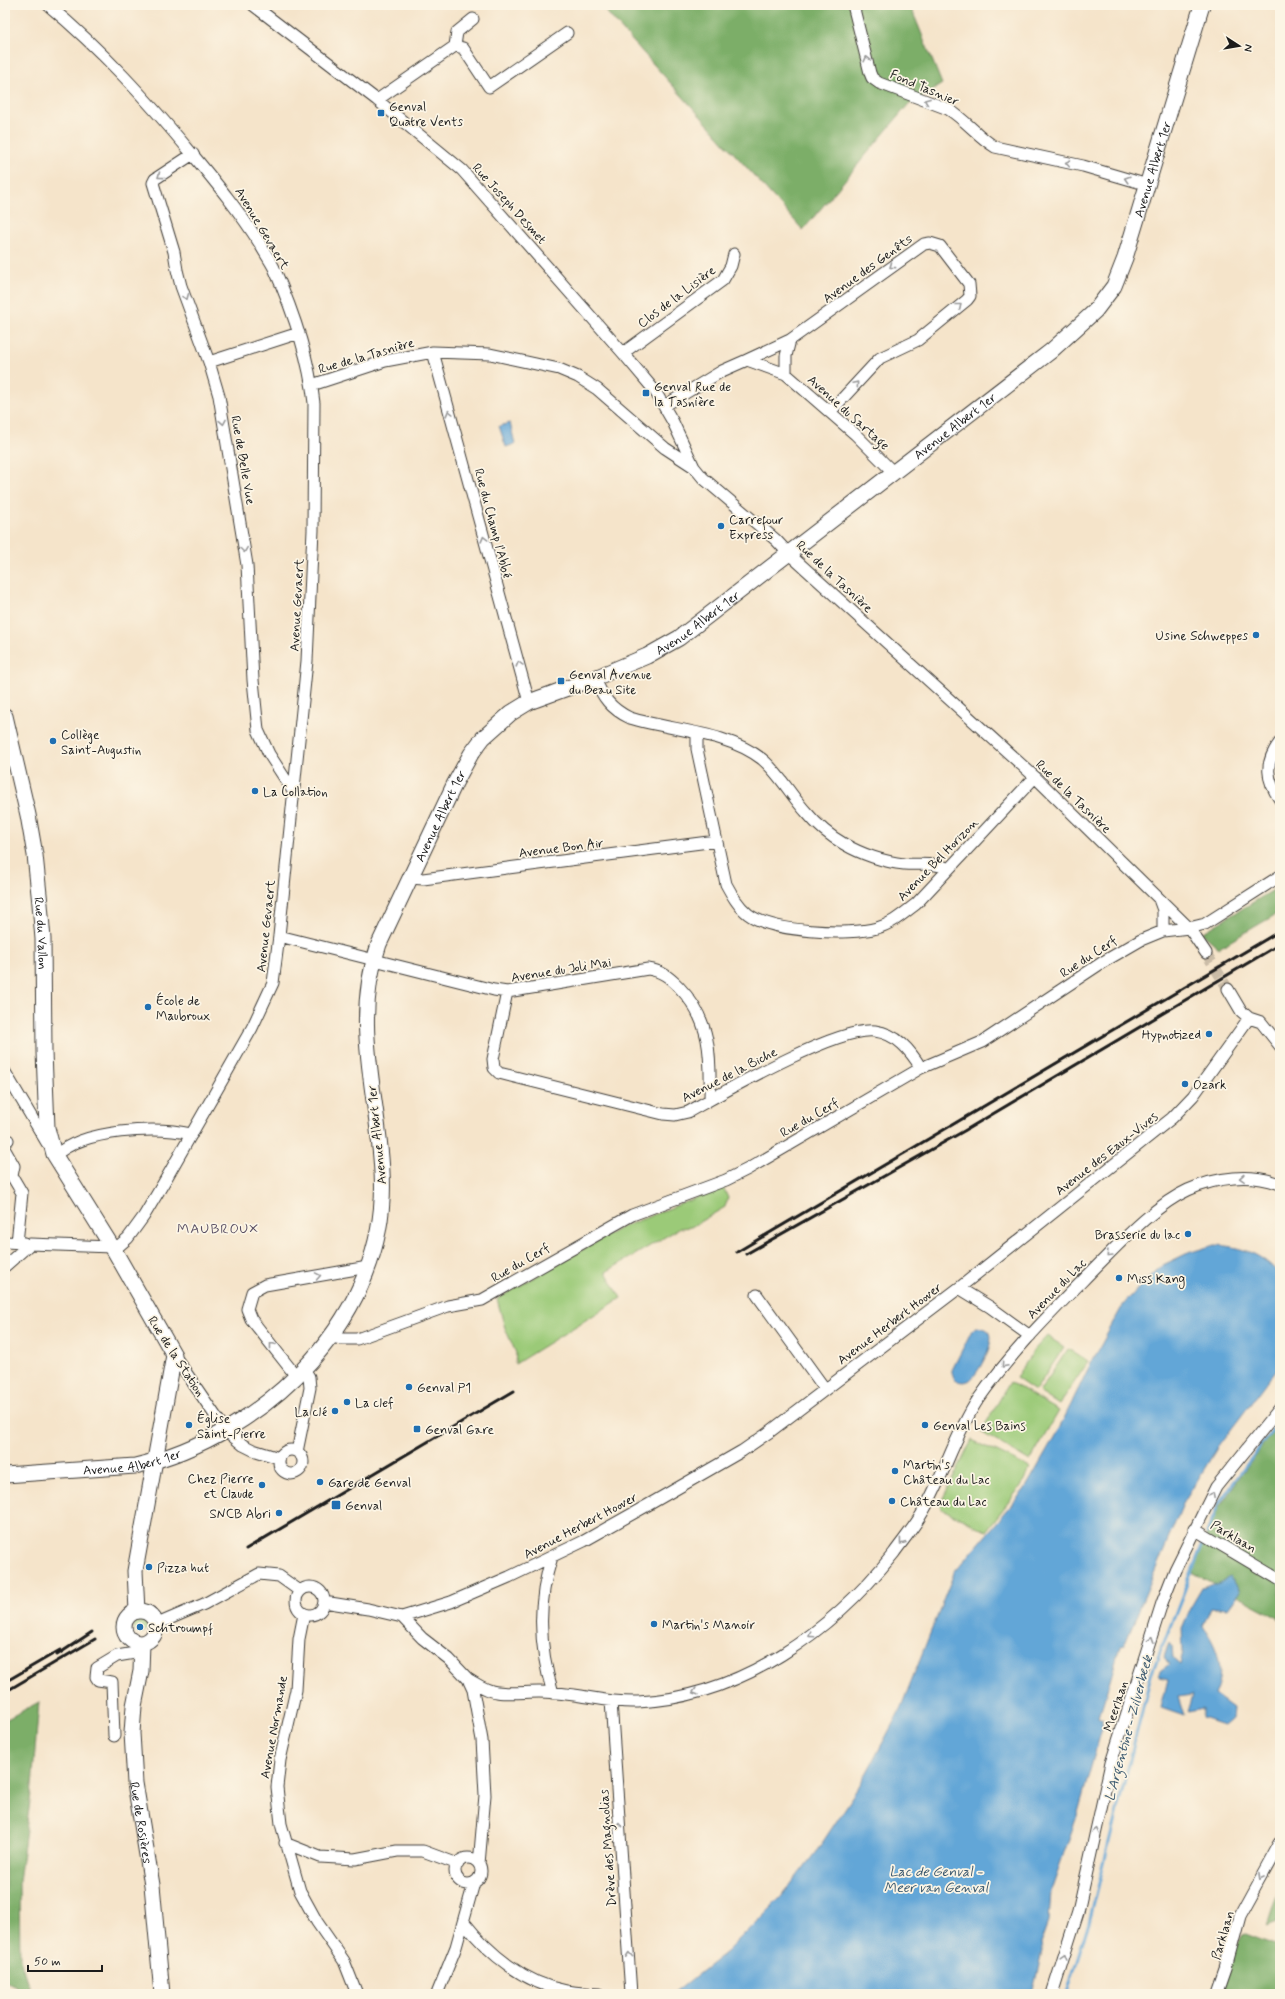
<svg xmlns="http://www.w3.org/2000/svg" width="1285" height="1999" font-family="Mynerve,sans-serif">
	<rect width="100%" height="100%" fill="#fcf5e5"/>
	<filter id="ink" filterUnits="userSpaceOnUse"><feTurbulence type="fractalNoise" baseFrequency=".025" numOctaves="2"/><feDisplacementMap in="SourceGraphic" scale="8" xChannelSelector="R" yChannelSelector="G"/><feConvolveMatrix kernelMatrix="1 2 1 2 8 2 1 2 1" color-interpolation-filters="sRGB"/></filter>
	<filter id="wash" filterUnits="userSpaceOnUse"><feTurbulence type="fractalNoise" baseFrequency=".012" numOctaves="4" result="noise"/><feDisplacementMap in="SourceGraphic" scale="16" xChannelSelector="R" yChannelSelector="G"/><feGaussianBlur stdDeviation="0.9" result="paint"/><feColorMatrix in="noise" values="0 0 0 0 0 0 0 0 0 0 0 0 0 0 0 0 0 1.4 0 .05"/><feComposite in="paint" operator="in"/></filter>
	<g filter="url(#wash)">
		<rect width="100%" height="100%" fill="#f5e4ca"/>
		<!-- green -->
		<path fill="#9bca78" stroke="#5c734a" d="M723,1187L728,1198L725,1207L691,1227L680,1228L606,1272L621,1298L515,1364L516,1353L505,1328L497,1299L620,1228Z
			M1047,1336L1064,1347L1035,1391L1016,1378L1035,1349Z
			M1068,1349L1088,1362L1059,1405L1039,1392Z
			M1010,1382L1059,1411L1030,1461L981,1432Z
			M972,1440L1030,1468L1021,1486L986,1531L946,1511L941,1509L940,1504Z
			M133 1626a7 7 0 1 1 14 0a7 7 0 1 1-14 0Z"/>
		<!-- forest -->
		<path fill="#7cae68" stroke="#4c6542" d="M600,5H910L942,84L907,106L803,230Z
			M1280,886V912L1219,948L1202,933Z
			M1280,1421V1619L1192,1572L1215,1513Z
			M39,1702L32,1787L19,1881L20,1959L31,1994H17L16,1986L5,1981V1959L7,1958L5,1941L7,1936L5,1933V1720Z
			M1280,1885V1921L1267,1926Z
			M1243,1933L1280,1947V1994H1213Z"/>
		<!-- water -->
		<path fill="#62a6d7" stroke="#3f617a" d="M510,423L515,444L506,447L499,426Z
			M1214,1245C1239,1246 1265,1254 1280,1276V1365L1217,1448L1183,1504L1124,1645L1120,1646L1099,1717L1103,1719V1725L1077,1816L1051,1890L1049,1921L1041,1943L1042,1951L1032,1994H673L727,1951L781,1897L818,1849L858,1789L899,1712L954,1573L1025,1489L1057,1433L1089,1367L1123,1305L1143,1283L1163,1265L1188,1253Z
			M977,1327C982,1328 987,1328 990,1333C995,1343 978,1374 970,1380C965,1383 960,1382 955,1380L952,1373V1370L972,1330Z
			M1231,1577L1240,1591L1227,1609L1211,1607L1203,1626C1218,1648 1226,1669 1214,1695L1233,1709L1232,1718L1224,1725L1203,1718V1709L1188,1712L1193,1695L1178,1697L1184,1716L1161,1708L1168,1679L1159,1677L1161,1671L1169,1664L1164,1657L1169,1642L1172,1646L1173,1658L1180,1664L1183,1652L1182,1628L1192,1605L1202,1588Z"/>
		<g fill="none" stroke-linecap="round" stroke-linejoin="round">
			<!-- stream -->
			<path stroke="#62a6d7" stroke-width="3" d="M1207,1533L1219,1503L1280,1419
				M1067,1994L1091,1915L1151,1675L1205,1538"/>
		</g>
	</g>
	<g filter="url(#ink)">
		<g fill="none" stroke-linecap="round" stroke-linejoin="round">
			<!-- street-tunnel -->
			<path stroke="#cabca7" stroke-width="11" stroke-dasharray="11 5.5" stroke-linecap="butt" d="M1206,953L1228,989"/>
			<defs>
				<path id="street" d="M48,5C102,50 148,101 193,155C217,184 240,212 260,244C264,252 270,260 274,268C293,311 309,357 314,403L313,530L307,661L279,936L273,983L252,1028L163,1184L144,1216L128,1238L114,1250
					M253,5L377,100L462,170L623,353L655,391L673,422L694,467
					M853,5L870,73L872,78L879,83L948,109C966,120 978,137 995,147L1083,166L1148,185
					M455,46L457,32L473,19
					M377,100L455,46L463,48L489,87L567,33
					M193,154L155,179L153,183L174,252L177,270L181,286L209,362L219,396L247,565L253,680L258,730L269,754L293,791
					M433,352L529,702
					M623,353L723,280L731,266L734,254
					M747,360L790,340L924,244L930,243L940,246L969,284L970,296L967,300L918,340L880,358L830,412
					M209,362L299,333
					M786,374V356L790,340
					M312,385L385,361L433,352L490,354L559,369L578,377L597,389L665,448L694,467L703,478L776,540L789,554L1035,777L1189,928L1206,953
					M664,406L722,371L747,360L786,374L855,434L893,472
					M595,678C602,697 611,709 630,718C672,731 726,731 762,759C780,774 791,796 807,813C817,825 830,836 844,844C861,854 884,862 904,864C919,865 936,862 949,869
					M697,734V749L726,884C732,895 738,906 748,914C771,932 849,936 877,928C892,924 904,913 916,904L1035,777
					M1280,742C1264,763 1266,779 1280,800
					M410,878L423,879L716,841
					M1159,899L1163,910V931
					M279,936L494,990L507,992L648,969C662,971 669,977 679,987C711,1020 711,1056 710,1099
					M1228,989L1241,1011L1249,1018L1261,1022L1280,1046
					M507,992L493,1059L494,1068L499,1073L663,1114L675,1115L688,1112C724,1092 838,1026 875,1031C897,1034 910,1050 921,1068
					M5,1072L47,1143
					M5,1141L8,1140
					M5,1150L14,1166L12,1176L22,1193L17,1243
					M55,1156C83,1129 156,1126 192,1134
					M5,1242L24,1243
					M5,1266L30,1244L112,1247
					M959,1288L990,1307L1030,1336
					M757,1295L825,1389
					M331,1337L342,1339H357L448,1306L482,1300L632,1215L726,1180L748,1169L921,1068L982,1042L1103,962L1141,940L1163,931L1189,928L1205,924L1280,876
					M174,1355L225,1430L243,1445L253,1450L279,1458
					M296,1376L251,1319L247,1309L252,1292L265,1285L368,1267
					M279 1462a12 12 0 1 1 24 0a12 12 0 1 1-24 0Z
					M297,1452L310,1388L309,1377L304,1369
					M1194,1529L1280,1580
					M552,1557C537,1602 539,1648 553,1693
					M296 1601a14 14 0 1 1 28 0a14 14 0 1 1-28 0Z
					M324,1602L368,1609L402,1617L451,1602L509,1577L584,1541L648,1505L742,1451L768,1433L959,1288L1172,1118L1193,1096L1249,1018
					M304,1614L299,1639L296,1690L280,1760L277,1787L281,1824L300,1891L317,1922L344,1961L357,1994
					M402,1617L422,1638L449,1659L468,1679L473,1690L482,1740L485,1795L479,1864
					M155,1625L204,1604L259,1574L279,1576L300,1591
					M468,1679C477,1684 486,1691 497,1692C510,1694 525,1692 539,1692C553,1692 567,1694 581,1696C599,1699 619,1703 638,1702C741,1697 832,1631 894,1553C904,1539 916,1525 924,1510C944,1475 955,1435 977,1401C1011,1352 1054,1310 1096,1267C1121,1242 1155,1205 1188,1190C1217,1177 1250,1173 1280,1184
					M611,1701L631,1994
					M114,1736L112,1682L98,1680L96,1677L97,1668L117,1656L141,1652
					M285,1843L320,1857L355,1859L397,1851H423L458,1864
					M455 1871a13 13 0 1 1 26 0a13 13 0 1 1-26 0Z
					M464,1922C489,1954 524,1983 566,1991C577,1993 588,1993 599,1994
					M437,1994L456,1947L474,1883
					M1052,1994L1078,1912L1111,1763L1162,1603L1175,1570L1216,1487L1280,1408
					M1217,1994L1226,1968L1240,1916L1280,1843"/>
				<g id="secondary">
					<path id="s1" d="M5,716L28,815L35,855L40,904L43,939L44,1052L47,1128L54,1154L114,1250L174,1355L135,1571L137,1611"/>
					<path id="s2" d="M5,1475L135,1466C266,1436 391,1314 382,1172C378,1092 351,1024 379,944L455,783L471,754L483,738L511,713L529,702L595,678L647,656L679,638L1051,351L1095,311L1114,286L1125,258L1202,5"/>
					<circle cx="140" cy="1627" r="16"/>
					<path id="s3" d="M142,1643L141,1671L134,1706L132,1733L135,1783L152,1885L162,1994"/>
				</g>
			</defs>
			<!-- street casing -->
			<use href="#street" stroke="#3d3a36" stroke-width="13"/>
			<!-- secondary casing -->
			<use href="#secondary" stroke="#3d3a36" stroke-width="17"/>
			<!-- street -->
			<use href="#street" stroke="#fff" stroke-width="11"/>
			<!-- secondary -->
			<use href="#secondary" stroke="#fff" stroke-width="15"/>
			<!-- rail -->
			<path stroke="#1c1c1c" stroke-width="3" d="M737,1252L1280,931
				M746,1254L964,1131L1280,944
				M246,1549L514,1391
				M57,1655L92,1632
				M5,1682L60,1650
				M5,1692L95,1639"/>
		</g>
		<!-- one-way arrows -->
		<defs><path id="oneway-chevron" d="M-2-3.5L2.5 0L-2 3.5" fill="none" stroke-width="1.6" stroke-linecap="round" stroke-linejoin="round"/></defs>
		<g stroke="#999">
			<use href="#oneway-chevron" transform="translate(867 59) rotate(-104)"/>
			<use href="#oneway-chevron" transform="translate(927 101) rotate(-159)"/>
			<use href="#oneway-chevron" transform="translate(1068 163) rotate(-168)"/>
			<use href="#oneway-chevron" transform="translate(160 176) rotate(144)"/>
			<use href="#oneway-chevron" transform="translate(1127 179) rotate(-163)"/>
			<use href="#oneway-chevron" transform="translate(892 266) rotate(144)"/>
			<use href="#oneway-chevron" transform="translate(186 297) rotate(68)"/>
			<use href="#oneway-chevron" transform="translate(959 306) rotate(-39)"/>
			<use href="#oneway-chevron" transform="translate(856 384) rotate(-49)"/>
			<use href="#oneway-chevron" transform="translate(449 413) rotate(-105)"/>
			<use href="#oneway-chevron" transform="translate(223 422) rotate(80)"/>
			<use href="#oneway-chevron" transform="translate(484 539) rotate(-105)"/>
			<use href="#oneway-chevron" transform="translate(244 550) rotate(82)"/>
			<use href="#oneway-chevron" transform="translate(519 664) rotate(-105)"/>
			<use href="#oneway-chevron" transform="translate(1242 1178) rotate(177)"/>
			<use href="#oneway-chevron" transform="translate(1109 1254) rotate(135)"/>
			<use href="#oneway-chevron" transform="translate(318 1276) rotate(-10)"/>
			<use href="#oneway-chevron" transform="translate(272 1345) rotate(-128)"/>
			<use href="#oneway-chevron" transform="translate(1004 1365) rotate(131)"/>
			<use href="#oneway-chevron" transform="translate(1212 1495) rotate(-62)"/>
			<use href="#oneway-chevron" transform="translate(902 1542) rotate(127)"/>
			<use href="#oneway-chevron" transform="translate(811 1635) rotate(146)"/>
			<use href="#oneway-chevron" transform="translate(1151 1639) rotate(-72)"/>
			<use href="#oneway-chevron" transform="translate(695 1692) rotate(164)"/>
			<use href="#oneway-chevron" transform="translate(619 1825) rotate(-94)"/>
			<use href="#oneway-chevron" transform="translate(1096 1831) rotate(-77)"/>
			<use href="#oneway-chevron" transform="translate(1261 1877) rotate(119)"/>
			<use href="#oneway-chevron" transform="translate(629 1955) rotate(-94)"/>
			<use href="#oneway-chevron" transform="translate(1064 1957) rotate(-73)"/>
		</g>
	</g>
	<!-- markers -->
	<g fill="#1f6fb2" stroke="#fcf5e5" stroke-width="1.5">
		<rect x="377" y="109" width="8" height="8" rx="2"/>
		<rect x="642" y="389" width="8" height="8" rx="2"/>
		<circle cx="721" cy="526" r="4"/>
		<circle cx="1256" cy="635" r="4"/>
		<rect x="557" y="677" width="8" height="8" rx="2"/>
		<circle cx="53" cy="741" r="4"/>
		<circle cx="255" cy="791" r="4"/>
		<circle cx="148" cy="1007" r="4"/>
		<circle cx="1209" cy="1034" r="4"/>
		<circle cx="1185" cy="1084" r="4"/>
		<circle cx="1188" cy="1234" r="4"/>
		<circle cx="1119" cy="1278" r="4"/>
		<circle cx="409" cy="1387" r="4"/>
		<circle cx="347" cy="1402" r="4"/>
		<circle cx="335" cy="1411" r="4"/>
		<circle cx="189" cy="1425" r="4"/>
		<circle cx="925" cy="1425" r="4"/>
		<rect x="413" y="1425" width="8" height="8" rx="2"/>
		<circle cx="895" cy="1471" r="4"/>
		<circle cx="320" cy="1482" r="4"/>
		<circle cx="262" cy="1485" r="4"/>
		<circle cx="892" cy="1501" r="4"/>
		<rect x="331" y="1500" width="10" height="10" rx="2"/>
		<circle cx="279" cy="1513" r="4"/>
		<circle cx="149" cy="1567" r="4"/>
		<circle cx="654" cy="1624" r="4"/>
		<circle cx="140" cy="1627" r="4"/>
	</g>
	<g text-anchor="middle" stroke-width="3.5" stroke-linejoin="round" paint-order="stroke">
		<!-- street labels -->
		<g font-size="13" fill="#1c1c1c" stroke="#fcf5e5">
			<text transform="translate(925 87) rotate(23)" y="5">Fond Tasnier</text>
			<text dy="5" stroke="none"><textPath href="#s2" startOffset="1913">Avenue Albert 1er</textPath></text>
			<text transform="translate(510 203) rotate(48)" y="5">Rue Joseph Desmet</text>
			<text transform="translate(263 228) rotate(59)" y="5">Avenue Gevaert</text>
			<text transform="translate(867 268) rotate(-36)" y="5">Avenue des Genêts</text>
			<text transform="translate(676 296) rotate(-37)" y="5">Clos de la Lisière</text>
			<text transform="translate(366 355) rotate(-16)" y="5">Rue de la Tasnière</text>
			<text transform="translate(849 412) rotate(42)" y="5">Avenue du Sartage</text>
			<text dy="5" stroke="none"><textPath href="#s2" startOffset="1577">Avenue Albert 1er</textPath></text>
			<text transform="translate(244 460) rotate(80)" y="5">Rue de Belle Vue</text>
			<text transform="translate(494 523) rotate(75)" y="5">Rue du Champ l'Abbé</text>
			<text transform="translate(835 576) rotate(43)" y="5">Rue de la Tasnière</text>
			<text transform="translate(296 605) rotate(-87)" y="5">Avenue Gevaert</text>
			<text dy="5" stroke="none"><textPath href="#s2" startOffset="1253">Avenue Albert 1er</textPath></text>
			<text transform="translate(1074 796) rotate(44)" y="5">Rue de la Tasnière</text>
			<text dy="5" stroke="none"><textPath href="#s2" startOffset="918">Avenue Albert 1er</textPath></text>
			<text transform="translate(561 847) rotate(-7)" y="5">Avenue Bon Air</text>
			<text transform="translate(937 859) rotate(-46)" y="5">Avenue Bel Horizon</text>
			<text transform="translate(265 926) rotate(-84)" y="5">Avenue Gevaert</text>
			<text dy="5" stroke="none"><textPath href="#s1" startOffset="221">Rue du Vallon</textPath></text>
			<text transform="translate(1088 956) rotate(-33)" y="5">Rue du Cerf</text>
			<text transform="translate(561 969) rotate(-9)" y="5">Avenue du Joli Mai</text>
			<text transform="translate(729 1074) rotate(-27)" y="5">Avenue de la Biche</text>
			<text transform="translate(809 1117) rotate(-30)" y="5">Rue du Cerf</text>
			<text transform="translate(376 1135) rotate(-96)" y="5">Avenue Albert 1er</text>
			<text transform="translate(1106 1153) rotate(-38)" y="5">Avenue des Eaux-Vives</text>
			<text transform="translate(520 1262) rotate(-30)" y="5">Rue du Cerf</text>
			<text transform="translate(1056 1288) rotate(-46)" y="5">Avenue du Lac</text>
			<text transform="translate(889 1323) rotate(-37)" y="5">Avenue Herbert Hoover</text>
			<text transform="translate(177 1356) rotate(57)" y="5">Rue de la Station</text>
			<text dy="5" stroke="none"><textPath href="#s2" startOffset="128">Avenue Albert 1er</textPath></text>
			<text transform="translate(580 1525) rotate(-28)" y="5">Avenue Herbert Hoover</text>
			<text transform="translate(1234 1536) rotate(31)" y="5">Parklaan</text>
			<text transform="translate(1115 1706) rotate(-72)" y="5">Meerlaan</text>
			<text transform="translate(273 1727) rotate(-80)" y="5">Avenue Normande</text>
			<text dy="5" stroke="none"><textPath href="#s3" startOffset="181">Rue de Rosières</textPath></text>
			<text transform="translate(607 1848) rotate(-94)" y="5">Drève des Magnolias</text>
			<text transform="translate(1222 1935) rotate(-73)" y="5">Parklaan</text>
		</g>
		<!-- poi labels -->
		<g font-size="13" fill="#1c1c1c" stroke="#fcf5e5" text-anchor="start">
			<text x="389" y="111">Genval<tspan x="389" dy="15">Quatre Vents</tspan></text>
			<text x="654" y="391">Genval Rue de<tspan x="654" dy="15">la Tasnière</tspan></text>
			<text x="729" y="524">Carrefour<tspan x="729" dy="15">Express</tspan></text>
			<text x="1248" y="640" text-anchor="end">Usine Schweppes</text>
			<text x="569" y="679">Genval Avenue<tspan x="569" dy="15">du Beau Site</tspan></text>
			<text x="61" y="739">Collège<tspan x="61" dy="15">Saint-Augustin</tspan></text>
			<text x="263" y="796">La Collation</text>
			<text x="156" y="1005">École de<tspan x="156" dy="15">Maubroux</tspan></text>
			<text x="1201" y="1039" text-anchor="end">Hypnotized</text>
			<text x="1193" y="1089">Ozark</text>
			<text x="1180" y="1239" text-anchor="end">Brasserie du lac</text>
			<text x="1127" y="1283">Miss Kang</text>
			<text x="417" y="1392">Genval P1</text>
			<text x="355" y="1407">La clef</text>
			<text x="327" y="1416" text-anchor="end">La clé</text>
			<text x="197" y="1423">Église<tspan x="197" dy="15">Saint-Pierre</tspan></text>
			<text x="933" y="1430">Genval Les Bains</text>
			<text x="425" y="1434">Genval Gare</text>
			<text x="903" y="1469">Martin's<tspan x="903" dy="15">Château du Lac</tspan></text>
			<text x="254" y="1483" text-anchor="end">Chez Pierre<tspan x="254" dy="15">et Claude</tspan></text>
			<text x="328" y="1487">Gare de Genval</text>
			<text x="900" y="1506">Château du Lac</text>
			<text x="345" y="1510">Genval</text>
			<text x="271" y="1518" text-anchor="end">SNCB Abri</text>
			<text x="157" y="1572">Pizza hut</text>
			<text x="662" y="1629">Martin's Manoir</text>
			<text x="148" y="1632">Schtroumpf</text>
		</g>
		<!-- neighbourhood labels -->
		<g font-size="14" letter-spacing="1" fill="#584e63" stroke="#fcf5e5">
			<text x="218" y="1233">MAUBROUX</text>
		</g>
		<!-- water labels -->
		<g font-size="14" font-style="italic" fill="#3c5a70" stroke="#fcf5e5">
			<text transform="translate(1128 1728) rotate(-75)" y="5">L'Argentine - Zilverbeek</text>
			<text x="936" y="1876">Lac de Genval -<tspan x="936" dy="16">Meer van Genval</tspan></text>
		</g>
	</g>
	<!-- margin -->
	<rect width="1285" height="1999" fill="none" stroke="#fcf5e5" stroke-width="20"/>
	<!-- north arrow -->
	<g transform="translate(1239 46) rotate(102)" stroke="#fcf5e5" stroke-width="3" paint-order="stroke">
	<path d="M0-3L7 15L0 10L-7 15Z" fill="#1c1c1c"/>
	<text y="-6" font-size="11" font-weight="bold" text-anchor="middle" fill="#1c1c1c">N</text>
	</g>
	<!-- scale -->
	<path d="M28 1965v6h74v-6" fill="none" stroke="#1c1c1c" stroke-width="2"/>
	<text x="34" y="1965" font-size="12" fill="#1c1c1c" stroke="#fcf5e5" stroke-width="3" paint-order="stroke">50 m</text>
</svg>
